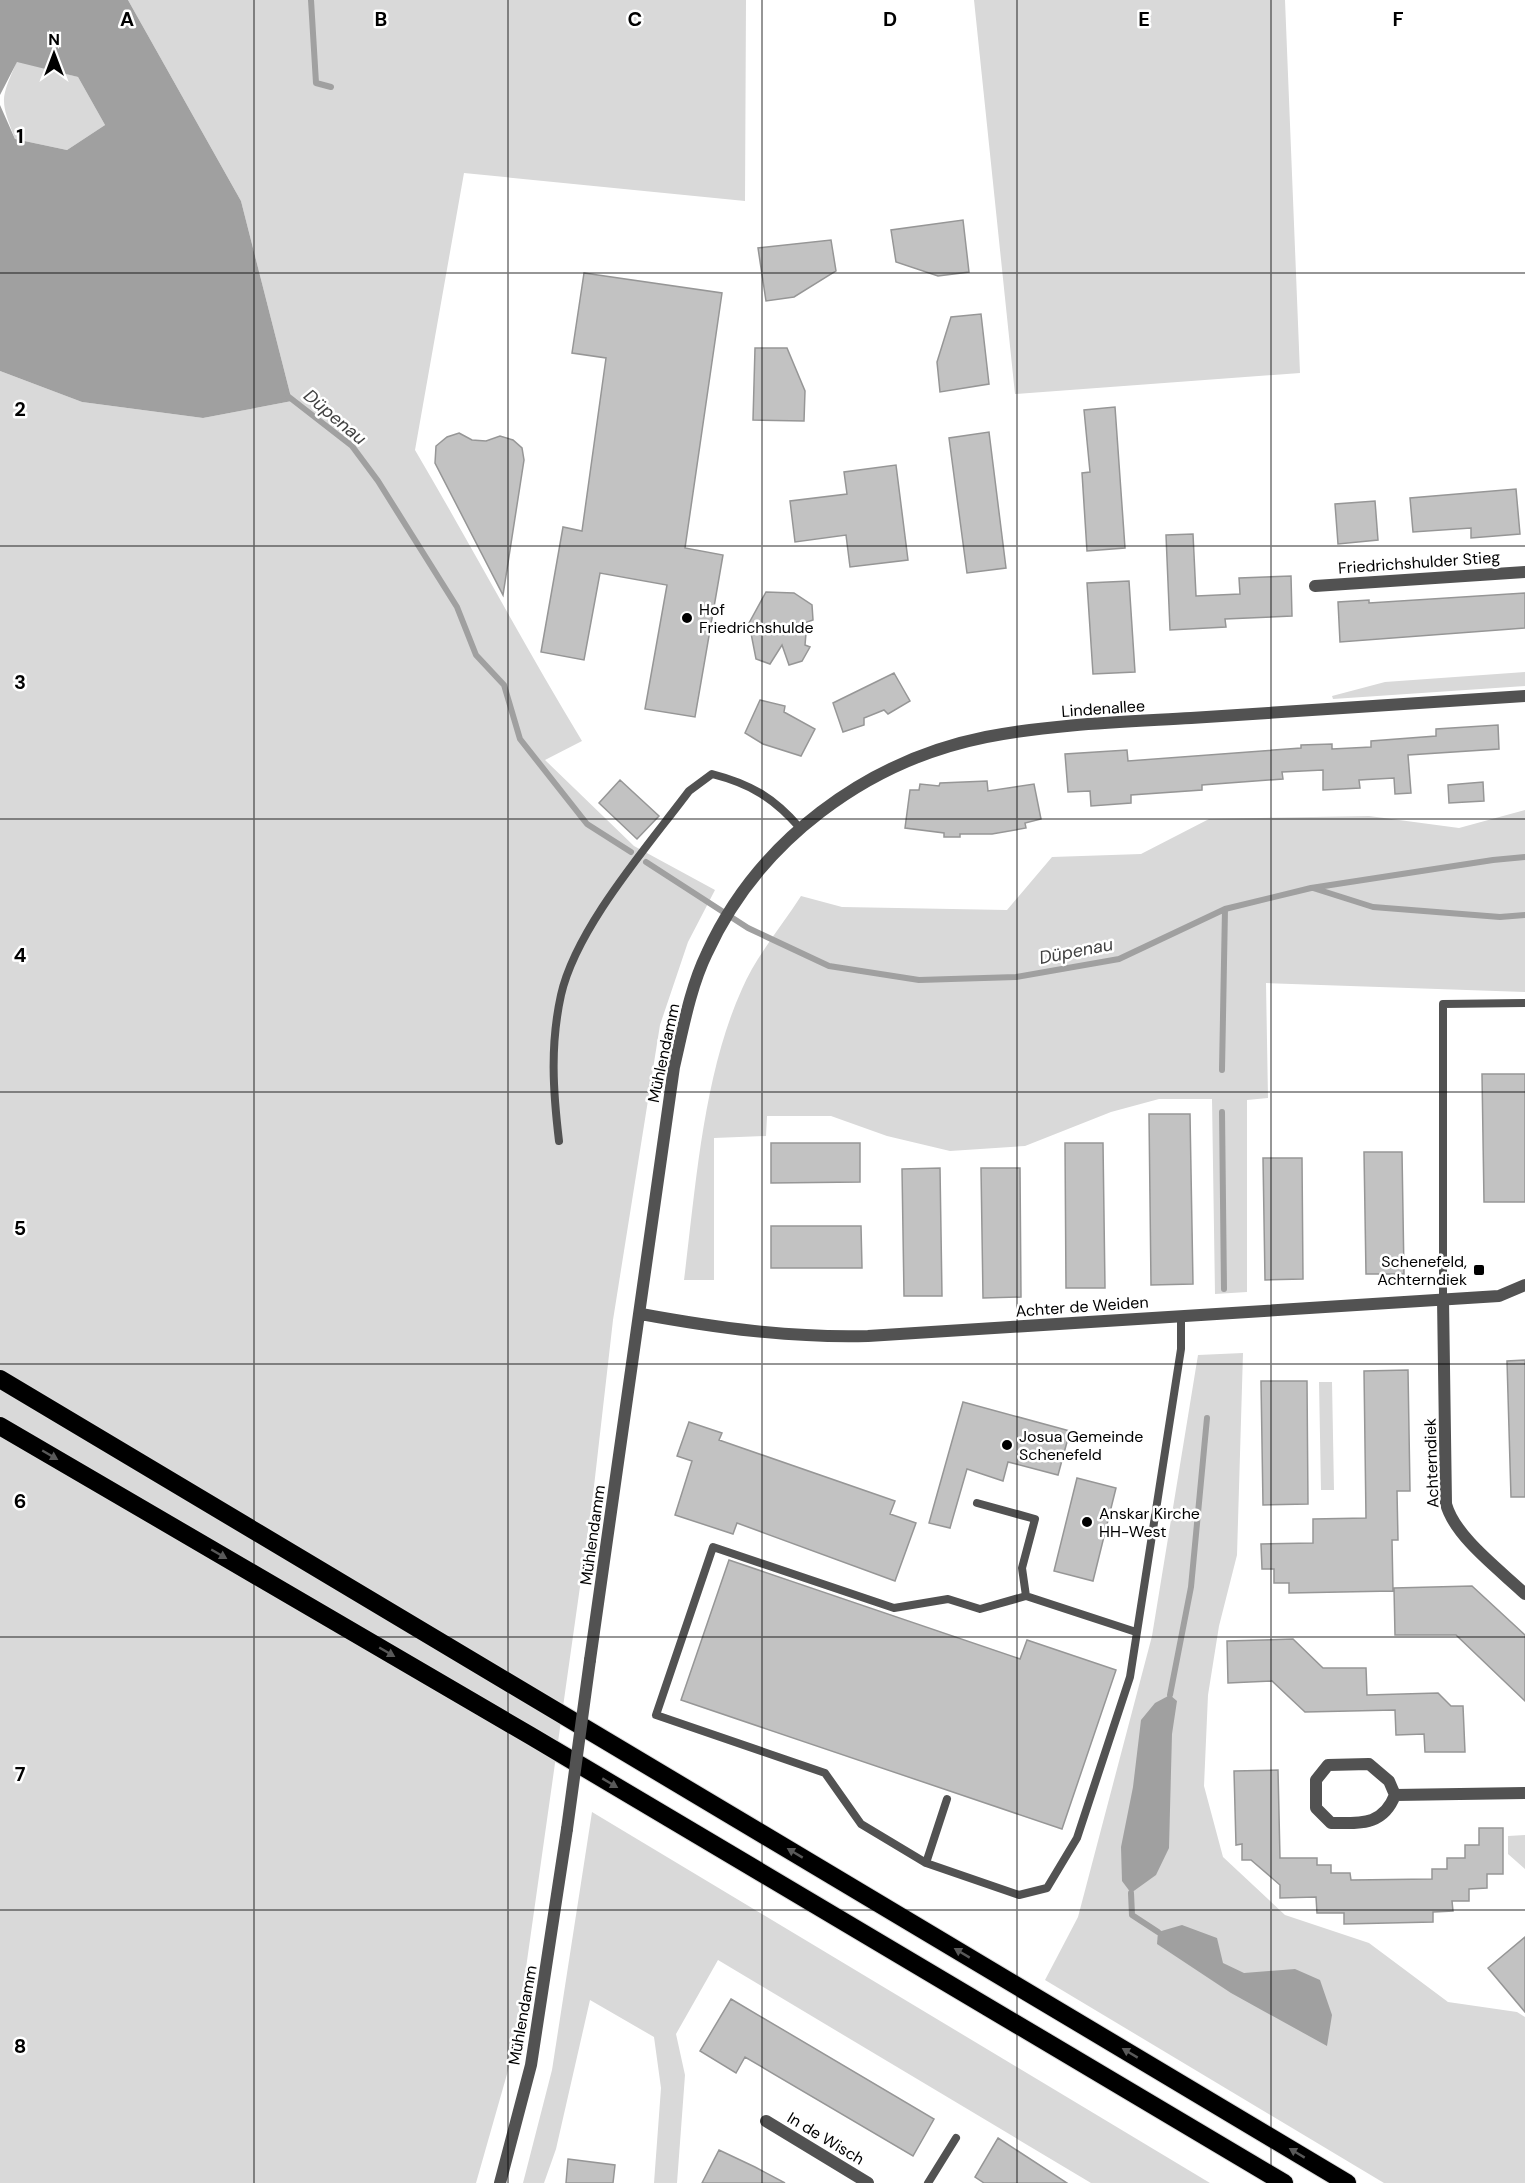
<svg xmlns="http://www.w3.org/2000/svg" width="1525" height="2183" font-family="'DM Sans',sans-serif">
	<rect width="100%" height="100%" fill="#fff"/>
	<!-- green -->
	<path fill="#d9d9d9" d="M128,0H746L745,201L464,173L415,450C472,547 524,645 582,741L545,760L634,846L715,890L688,942L660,1025L613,1320L593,1495L526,1968L511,2060L476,2183H0V371L82,402L203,418L292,401L241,201Z
		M974,0H1285L1300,373L1015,394Z
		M17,61L78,77L105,125L67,150L15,139C0,99 0,101 17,61Z
		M1525,672V686L1333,699L1332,696L1385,682Z
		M1525,810V992L1266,983L1268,1098L1247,1100V1292L1215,1294L1212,1099H1159L1111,1112L1025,1146L950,1151L887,1136L831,1116H767L766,1136L714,1138V1280H684C696,1186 703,1075 742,989C756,956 782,926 801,896L842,907L1007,910L1052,857L1141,854L1209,819L1369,816L1459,828Z
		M1243,1353L1237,1555L1219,1626L1208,1695L1204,1786L1223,1857L1285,1915L1369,1943L1448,2002L1517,2012L1525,2017V2183H1384L1045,1980L1078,1917L1152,1636L1198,1355Z
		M1319,1382H1332L1334,1490H1321Z
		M592,1812L1210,2183H1091L718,1960L676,2034L685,2075L677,2183H654L661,2088L654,2037L590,2000L556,2149L544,2183H523L552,2070Z
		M1525,1835V1869L1508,1854V1836Z"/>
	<!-- water -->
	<path fill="#a0a0a0" d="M0,0H128L241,201L292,401L203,418L82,402L0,371V105L15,139L67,150L105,125L78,77L17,62L0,95Z
		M1170,1695L1177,1701L1172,1734L1169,1848L1156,1875L1131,1893L1122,1881L1121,1847L1133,1787L1141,1720L1155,1703Z
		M1182,1925L1217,1938L1223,1963L1244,1973L1295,1969L1320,1980L1332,2015L1327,2046L1231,1993L1157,1944L1158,1932Z"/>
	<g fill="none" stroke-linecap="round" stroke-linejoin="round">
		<!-- stream -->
		<path stroke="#a0a0a0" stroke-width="6" d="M311,0L316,83L331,87
			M289,397L352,446L378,481L457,607L476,655L504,685L520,739L587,824L631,852
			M646,862L748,928L829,966L919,980L1016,977L1119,959L1225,909L1311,888L1493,860L1525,857
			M1313,888L1373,907L1500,917L1525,915
			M1222,1070L1225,909
			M1222,1112L1224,1289
			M1170,1695L1191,1587L1207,1418
			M1131,1893L1132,1915L1158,1932"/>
	</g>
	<!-- building -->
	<path fill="#c2c2c2" stroke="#969696" stroke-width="1.5" d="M963,220L969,272L938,276L896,262L891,230Z
		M831,240L836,271L794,297L766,301L758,248Z
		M584,273L722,293L685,548L723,555L695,717L645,709L667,585L600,573L584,660L541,652L563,527L582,531L606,358L572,353Z
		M981,314L989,384L940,392L937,362L951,317Z
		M755,348H787L805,391L804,421L753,420Z
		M1115,407L1125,548L1087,551L1082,473L1090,472L1084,410Z
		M989,432L1006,568L967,573L949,438Z
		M459,433L472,440L486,441L500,436L513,440L522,448L524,460L503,595L435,463L436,446L447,437Z
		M896,465L908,560L850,567L846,535L795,542L790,501L847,494L844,472Z
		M1516,489L1520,534L1471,538V528L1413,532L1410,498Z
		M1375,501L1378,540L1338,544L1335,504Z
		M1193,534L1196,596L1240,594L1239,578L1291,576L1292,616L1225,619L1226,627L1170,630L1166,535Z
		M1129,581L1135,672L1093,674L1087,583Z
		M766,592L794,593L812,605L813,620L807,622L805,645L810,647L802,661L789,665L782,645L770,664L756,659L749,623Z
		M1525,593V628L1340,642L1338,602L1369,600V603Z
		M894,673L910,701L888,714L884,710L864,718V725L843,732L833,703Z
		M760,700L785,706L784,712L815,729L801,756L763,744L745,733Z
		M1498,725L1499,749L1408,755L1411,793L1395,794L1394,778L1359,780L1360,788L1323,790V770L1282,772L1283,779L1202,785V790L1131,795V803L1091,806L1090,791L1068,792L1065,754L1127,750L1128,761L1301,748V745L1332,744V749L1371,747V741L1436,736V729Z
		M620,780L659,816L637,839L599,803Z
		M987,781L988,791L1034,784L1041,819L1025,823L1026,828L992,834H960V837H944V833L905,828L910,790H919L920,784L939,786L940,783Z
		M1483,782L1484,801L1449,803L1448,785Z
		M1482,1074H1525V1202H1484Z
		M1149,1114H1190L1193,1284L1151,1285Z
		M771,1143H860V1182L771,1183Z
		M1065,1143H1103L1105,1288H1066Z
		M1364,1152H1402L1404,1274H1366Z
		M1263,1158H1302L1303,1279L1265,1280Z
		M940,1168L942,1296H904L902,1169Z
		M981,1168H1020L1021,1297L983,1298Z
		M771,1226H861L862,1268H771Z
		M1525,1360V1497H1511L1507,1361Z
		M1408,1370L1410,1491H1397L1398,1540H1392L1393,1591L1289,1593V1583H1274V1569H1262L1261,1544L1313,1543V1519L1366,1518L1364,1371Z
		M1261,1381H1307L1308,1504L1263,1505Z
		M963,1402L1070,1431L1058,1475L1008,1462L1003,1481L967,1469L950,1528L929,1523Z
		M689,1422L722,1433L719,1440L895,1501L890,1514L916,1523L895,1581L737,1523L733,1534L675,1515L692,1461L677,1456Z
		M1077,1478L1116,1488L1093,1581L1054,1571Z
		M729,1560L1020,1659L1027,1640L1116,1670L1062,1829L681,1700Z
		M1472,1586L1525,1635V1701L1456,1635H1395L1394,1588Z
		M1293,1639L1323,1668H1366L1367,1695L1438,1693L1451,1706H1463L1465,1752H1425L1424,1734L1396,1735L1395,1710L1305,1712L1272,1681L1228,1683L1227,1641Z
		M1278,1770L1280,1858H1317V1865H1331V1873H1350L1351,1880L1432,1879V1869H1447V1858H1465V1845H1479V1828H1503V1874H1487V1888L1469,1889V1901H1452L1453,1911L1433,1912V1922L1344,1924V1913H1317L1316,1897L1280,1898V1885L1251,1860H1242V1844L1236,1845L1234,1771Z
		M1525,1937V2012L1488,1968Z
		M731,1999L934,2119L913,2156L745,2057L736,2073L700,2051Z
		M998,2138L1067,2183H984L975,2177Z
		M719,2150L755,2167L785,2183H702Z
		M568,2159L615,2165L613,2183H566Z"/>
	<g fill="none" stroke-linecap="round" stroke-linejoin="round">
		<defs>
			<path id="highway" d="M0,1379L1347,2183
				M0,1426L531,1736L1284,2183"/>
		</defs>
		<!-- highway casing -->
		<use href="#highway" stroke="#dbdbdb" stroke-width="20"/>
		<!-- lane -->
		<path stroke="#525252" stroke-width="8" d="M559,1141C553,1091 550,1045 561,995C576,928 647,847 689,791L712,774C751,784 774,798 800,828
			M1443,1299V1004L1525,1003
			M977,1503L1035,1519L1022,1568L1026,1596
			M1136,1632L1026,1596L980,1609L948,1599L894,1608L713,1547L656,1715L825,1773L861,1824L926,1863L1019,1895L1047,1888L1077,1838L1130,1677L1181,1349V1315
			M926,1863L947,1799
			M928,2183L956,2138"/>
		<!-- street -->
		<path stroke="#525252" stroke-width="12" d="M1315,586L1525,572
			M1443,1299L1446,1504C1455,1537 1500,1570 1525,1594
			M641,1314C717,1328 791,1338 868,1336L1499,1296L1525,1285
			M590,1660L674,1067C683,1029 690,988 707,953C758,841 866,761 986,737C1053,724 1123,722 1191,718C1302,711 1414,703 1525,696
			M1369,1764L1389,1781L1395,1795C1383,1826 1360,1823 1331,1823L1316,1808V1780L1328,1765Z
			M1395,1795L1525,1793
			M766,2121L868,2183
			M500,2183L531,2065L567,1829"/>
		<!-- highway -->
		<use href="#highway" stroke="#000" stroke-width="18"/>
		<!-- street-bridge -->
		<path stroke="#525252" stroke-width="12" d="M567,1829L590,1660"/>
	</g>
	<!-- one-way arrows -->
	<defs><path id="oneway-solid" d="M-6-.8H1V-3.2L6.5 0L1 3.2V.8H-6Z" transform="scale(1.5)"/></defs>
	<g fill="#595959">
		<use href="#oneway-solid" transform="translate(50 1455) rotate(30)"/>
		<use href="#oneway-solid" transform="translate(219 1554) rotate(30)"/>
		<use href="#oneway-solid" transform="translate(387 1652) rotate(30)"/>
		<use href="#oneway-solid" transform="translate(610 1783) rotate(31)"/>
		<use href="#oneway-solid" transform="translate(795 1853) rotate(-149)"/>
		<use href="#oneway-solid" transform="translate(962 1953) rotate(-149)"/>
		<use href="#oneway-solid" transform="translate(1130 2053) rotate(-149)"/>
		<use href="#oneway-solid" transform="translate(1297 2153) rotate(-149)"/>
	</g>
	<!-- grid -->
	<path fill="none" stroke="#000" stroke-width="1.5" stroke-opacity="0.55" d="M254,0V2183M508,0V2183M762,0V2183M1017,0V2183M1271,0V2183M0,273H1525M0,546H1525M0,819H1525M0,1092H1525M0,1364H1525M0,1637H1525M0,1910H1525"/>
	<!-- markers -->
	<g fill="#000" stroke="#fff" stroke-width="2">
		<circle cx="687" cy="618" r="6"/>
		<rect x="1473" y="1264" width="12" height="12" rx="3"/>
		<circle cx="1007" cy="1445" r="6"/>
		<circle cx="1087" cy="1522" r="6"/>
	</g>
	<g text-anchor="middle" stroke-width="5" stroke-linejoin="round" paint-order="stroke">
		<!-- street labels -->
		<g font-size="16" fill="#000" stroke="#fff">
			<text transform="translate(1419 562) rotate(-4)" y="6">Friedrichshulder Stieg</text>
			<text transform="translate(1103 708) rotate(-4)" y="6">Lindenallee</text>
			<text transform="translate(663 1053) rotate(-78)" y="6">Mühlendamm</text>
			<text transform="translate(1082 1306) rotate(-4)" y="6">Achter de Weiden</text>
			<text transform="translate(1431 1463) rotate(-92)" y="6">Achterndiek</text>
			<text transform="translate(592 1535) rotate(-82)" y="6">Mühlendamm</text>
			<text transform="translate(522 2015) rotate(-80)" y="6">Mühlendamm</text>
			<text transform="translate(826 2138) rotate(31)" y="6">In de Wisch</text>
		</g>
		<!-- poi labels -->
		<g font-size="16" fill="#000" stroke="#fff" text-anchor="start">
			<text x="699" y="615">Hof<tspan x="699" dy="18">Friedrichshulde</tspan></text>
			<text x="1467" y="1267" text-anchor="end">Schenefeld,<tspan x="1467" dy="18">Achterndiek</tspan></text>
			<text x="1019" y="1442">Josua Gemeinde<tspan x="1019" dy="18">Schenefeld</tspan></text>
			<text x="1099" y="1519">Anskar Kirche<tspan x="1099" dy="18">HH-West</tspan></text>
		</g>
		<!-- water labels -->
		<g font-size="18" font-style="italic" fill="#414141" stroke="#fff">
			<text transform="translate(335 417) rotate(40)" y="6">Düpenau</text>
			<text transform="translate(1076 951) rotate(-11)" y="6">Düpenau</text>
		</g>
	</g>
	<g font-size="20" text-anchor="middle" font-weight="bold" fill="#000" stroke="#fff" stroke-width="5" stroke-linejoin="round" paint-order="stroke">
		<text x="127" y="26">A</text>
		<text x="381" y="26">B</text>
		<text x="635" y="26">C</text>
		<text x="890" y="26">D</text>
		<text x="1144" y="26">E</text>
		<text x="1398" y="26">F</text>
		<text x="20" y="143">1</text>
		<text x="20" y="416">2</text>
		<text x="20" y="689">3</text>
		<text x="20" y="962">4</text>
		<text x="20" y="1235">5</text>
		<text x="20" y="1508">6</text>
		<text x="20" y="1781">7</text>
		<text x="20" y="2053">8</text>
	</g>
	<!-- north arrow -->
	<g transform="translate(54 54)" stroke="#ffffff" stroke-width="4.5" paint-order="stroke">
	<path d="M0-4.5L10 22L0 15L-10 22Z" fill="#000000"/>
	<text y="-9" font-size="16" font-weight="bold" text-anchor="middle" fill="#000000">N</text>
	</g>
</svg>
